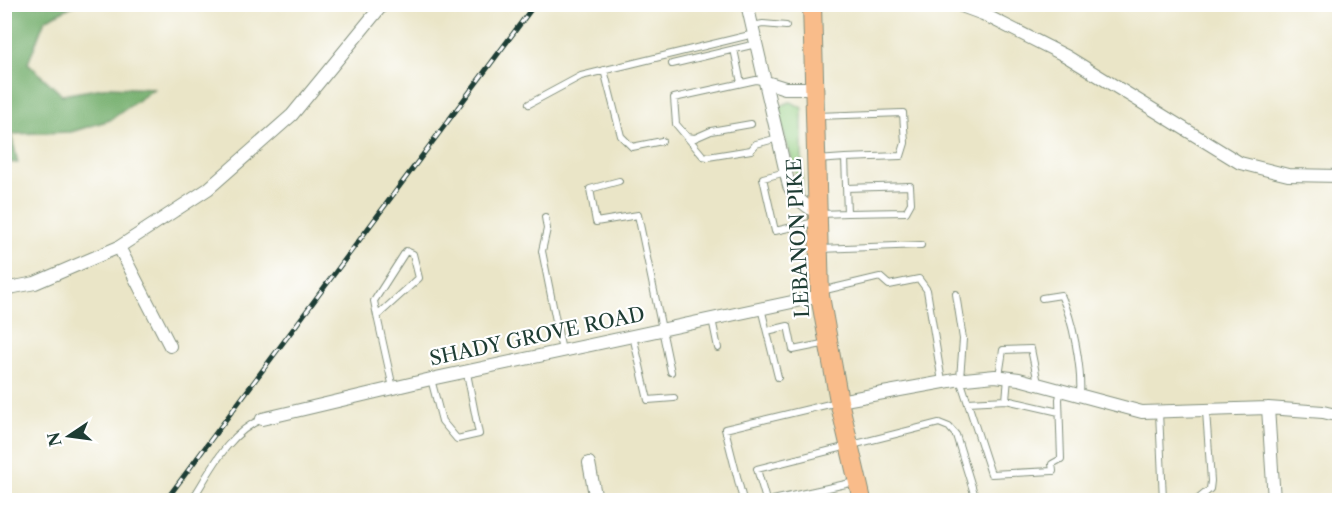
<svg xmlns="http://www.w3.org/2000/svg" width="1344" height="505" font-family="'Libre Caslon Text',serif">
	<rect width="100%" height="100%" fill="#fff"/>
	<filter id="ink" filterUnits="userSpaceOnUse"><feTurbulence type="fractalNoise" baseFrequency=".0167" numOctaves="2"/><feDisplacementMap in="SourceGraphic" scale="12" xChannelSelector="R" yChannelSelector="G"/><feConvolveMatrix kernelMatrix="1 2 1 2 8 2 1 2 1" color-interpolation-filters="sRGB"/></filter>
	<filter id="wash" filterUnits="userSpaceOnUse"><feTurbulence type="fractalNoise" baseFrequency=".008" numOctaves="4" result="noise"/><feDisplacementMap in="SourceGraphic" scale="24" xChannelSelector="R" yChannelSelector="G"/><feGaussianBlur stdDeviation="1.35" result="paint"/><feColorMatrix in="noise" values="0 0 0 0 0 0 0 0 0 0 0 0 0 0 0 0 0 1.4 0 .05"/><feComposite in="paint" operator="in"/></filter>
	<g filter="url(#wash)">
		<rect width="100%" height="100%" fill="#eae5c7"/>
		<!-- green -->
		<path fill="#94cd81" stroke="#5a855a" stroke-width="1.5" d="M791,102L802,108V195L779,116C779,108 783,103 791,102Z"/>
		<!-- forest -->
		<path fill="#77b06f" stroke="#4b7652" stroke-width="1.5" d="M4,5H74L45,20L28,63L62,95L109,87L154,89L110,120L71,132L11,134L18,163L5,162Z"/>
	</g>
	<g filter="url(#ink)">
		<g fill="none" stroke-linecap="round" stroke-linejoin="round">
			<defs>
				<path id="lane" d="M752,26L763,24L786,26
					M734,49L741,83
					M672,64L756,44
					M604,70L621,136L632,147L662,141
					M766,82L756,80L674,98L676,124L703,156L708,157L751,150L756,144L778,138
					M529,104L581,76L754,34
					M817,116L903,113L905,143L901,156L845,158
					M687,137L695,138L711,131L751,124
					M817,160L845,158L847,213L820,214
					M786,172L763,178L775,231L815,222
					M619,181L590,189L596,222L638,215L671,372
					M846,188L910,186L911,203L906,212L847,213
					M545,217L547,229L542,251L562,351
					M820,249L921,245
					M821,291L880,277L889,285L919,279L927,290L942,382
					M956,294L963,339L960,379L991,474L1053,471L1052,464L1061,459L1059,399L1061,391
					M1042,298L1061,295C1073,320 1082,368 1080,395
					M761,308L778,377
					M377,316L374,301L406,251L413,254L419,278L377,316L393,388
					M712,319L718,348
					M767,331L788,326L793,350L827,343
					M633,336L648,400L674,398
					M999,376L1003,350L1031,349L1038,383
					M431,379L442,421L457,439L479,434L467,373
					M1006,400L1008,378
					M968,402L1006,400L1059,412
					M1159,412L1163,500
					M192,500C211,470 228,433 262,419
					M743,500L725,429L838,402
					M766,500L757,469L939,423L949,427L956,435L976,500
					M773,500L855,482
					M1197,500L1210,489L1211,481L1206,411"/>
				<path id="street" d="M747,4L789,186C795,199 807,206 818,214
					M956,4L983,14L1066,56L1240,163L1288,175L1340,176
					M766,82L785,88H814
					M119,247L170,346
					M4,289L35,283L119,247L208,189L292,115L383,4
					M839,401L955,380L995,376L1019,379L1142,412L1268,408L1323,412L1340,416
					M1268,408L1274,500
					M262,419L431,379L820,296
					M589,463L596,500"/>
				<path id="primary" d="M812,4L820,296L839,401L862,500"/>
			</defs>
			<!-- lane casing -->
			<use href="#lane" stroke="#84917e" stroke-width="8"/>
			<!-- street casing -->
			<use href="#street" stroke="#84917e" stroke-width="14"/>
			<!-- primary casing -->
			<use href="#primary" stroke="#84917e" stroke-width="20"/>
			<!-- lane -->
			<use href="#lane" stroke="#fff" stroke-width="6"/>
			<!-- street -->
			<use href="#street" stroke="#fff" stroke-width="12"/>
			<!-- primary -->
			<use href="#primary" stroke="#f9bc8a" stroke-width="18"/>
			<defs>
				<path id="rail" d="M166,500L535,4"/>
			</defs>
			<!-- rail casing -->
			<use href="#rail" stroke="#1f3d34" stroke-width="5"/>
			<!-- rail -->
			<use href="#rail" stroke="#fff" stroke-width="3" stroke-dasharray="9" stroke-linecap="butt"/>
		</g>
	</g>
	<g text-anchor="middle" stroke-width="4.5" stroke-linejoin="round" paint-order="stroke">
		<!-- street labels -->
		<g font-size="20" fill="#1f3d34" stroke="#fff">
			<text transform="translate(798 238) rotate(-93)" y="7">LEBANON PIKE</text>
			<text transform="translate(537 336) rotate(-12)" y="7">SHADY GROVE ROAD</text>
		</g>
	</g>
	<!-- margin -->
	<rect width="1344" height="505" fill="none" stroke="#fff" stroke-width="24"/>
	<!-- north arrow -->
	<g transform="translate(69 436) rotate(257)" stroke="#ffffff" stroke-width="4.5" paint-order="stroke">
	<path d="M0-4.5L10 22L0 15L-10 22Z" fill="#1f3d34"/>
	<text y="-9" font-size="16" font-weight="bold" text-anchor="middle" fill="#1f3d34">N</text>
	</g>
</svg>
